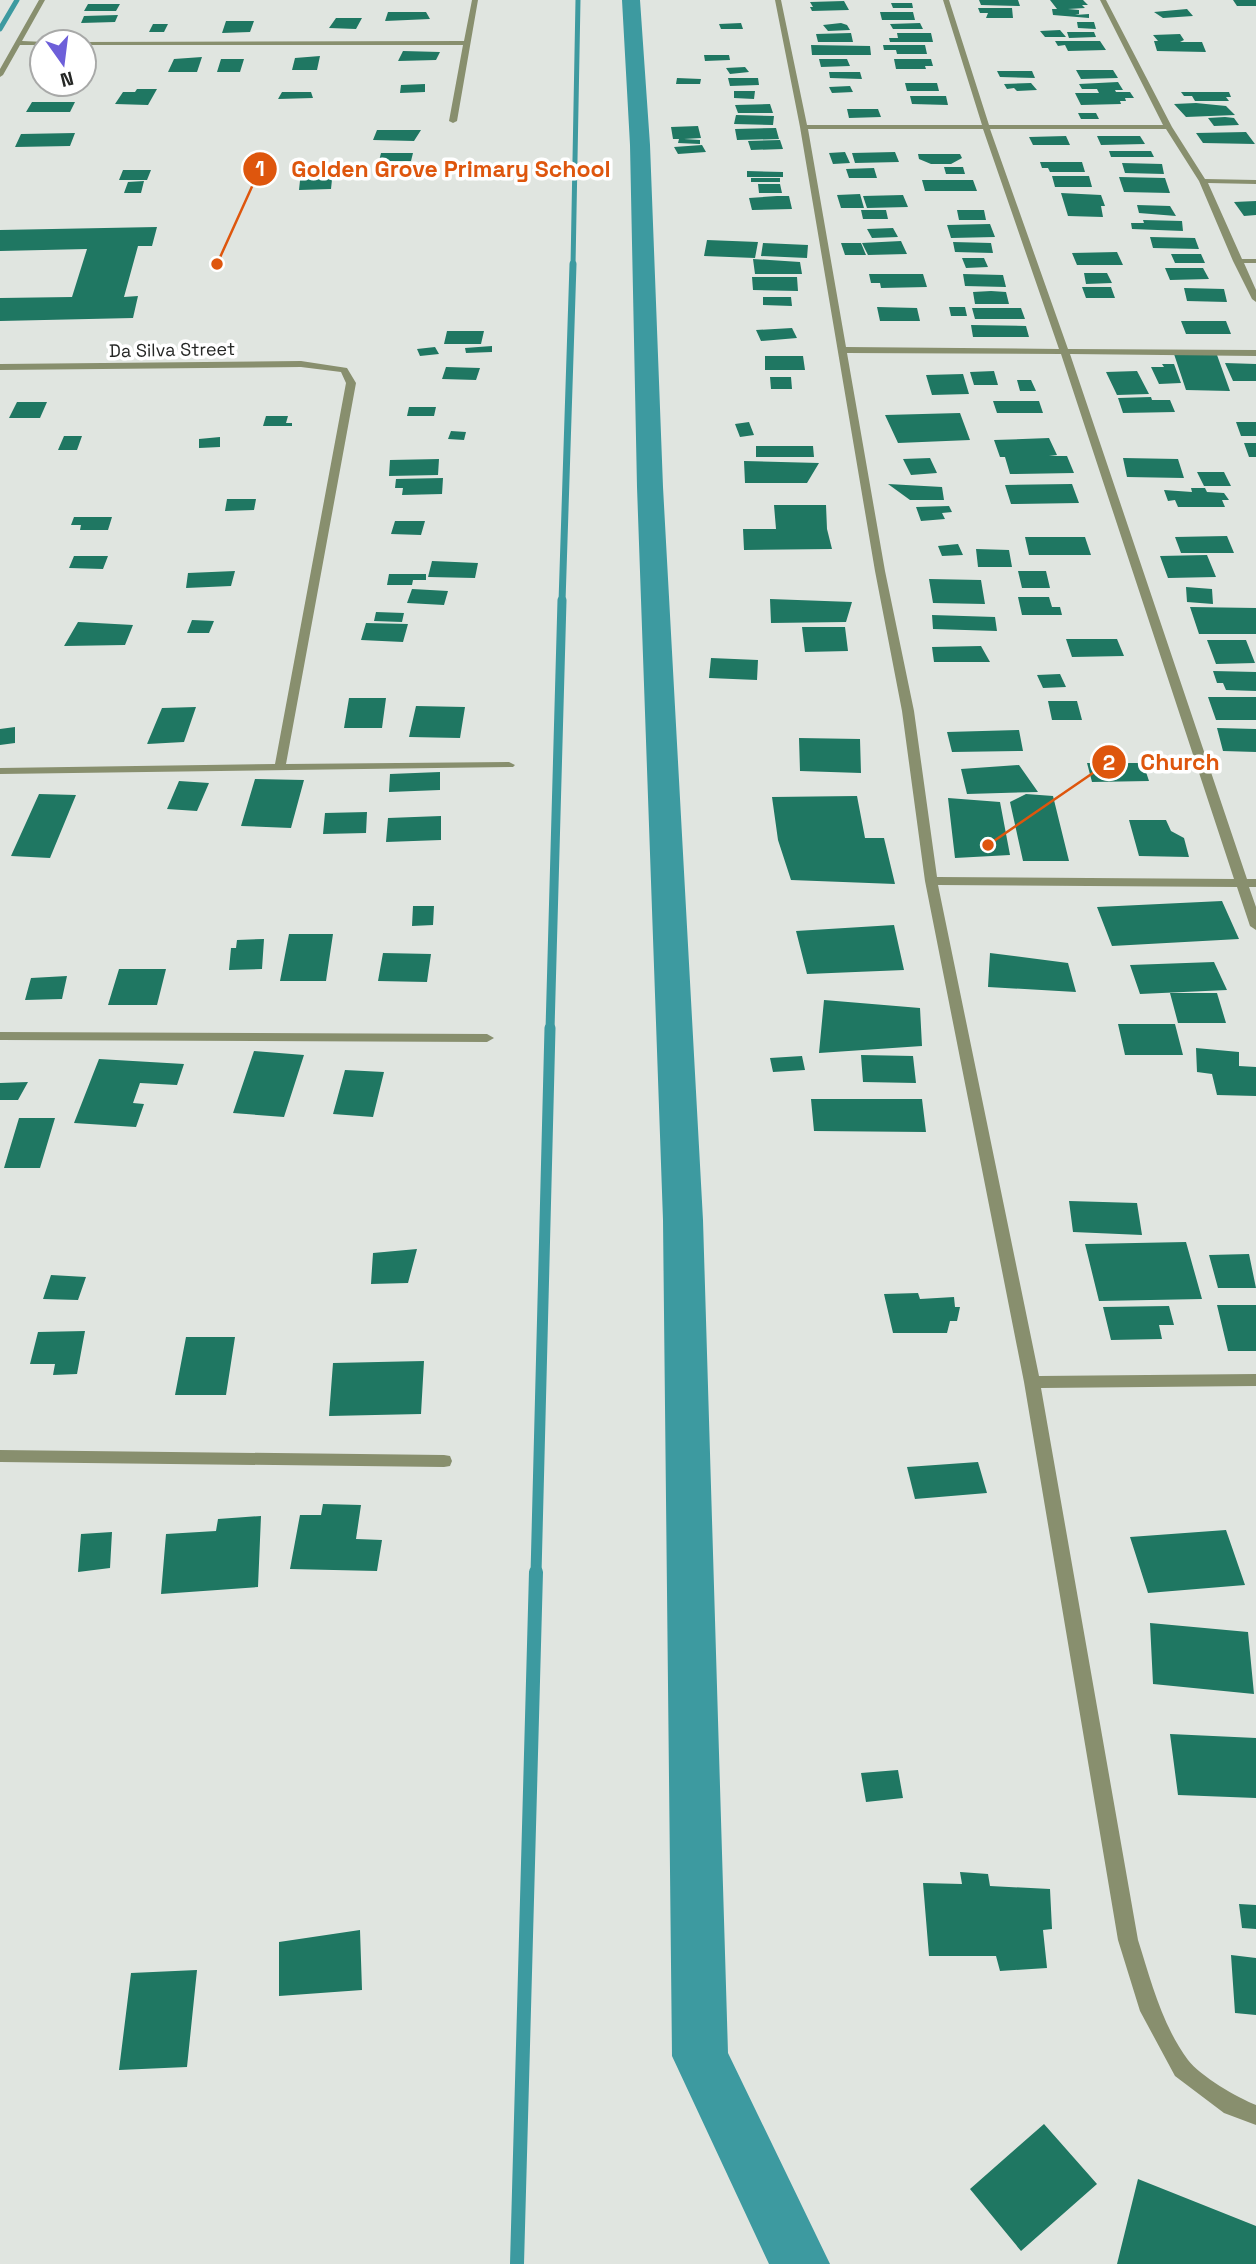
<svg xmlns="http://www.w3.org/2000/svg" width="1256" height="2264" font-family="'Space Grotesk',sans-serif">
	<rect width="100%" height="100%" fill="#e0e5e0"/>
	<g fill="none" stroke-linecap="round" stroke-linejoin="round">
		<!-- stream-far4 -->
		<path stroke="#3d9aa0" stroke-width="5" d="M0,29L17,0
			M573,266L578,0"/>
		<!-- stream-far3 -->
		<path stroke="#3d9aa0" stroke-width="7" d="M562,602L573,264"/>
		<!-- stream-far2 -->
		<path stroke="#3d9aa0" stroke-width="9" d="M550,1030L562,600"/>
		<!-- stream-far1 -->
		<path stroke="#3d9aa0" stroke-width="11" d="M536,1574L550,1028"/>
		<!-- stream -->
		<path stroke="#3d9aa0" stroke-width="14" d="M517,2264L536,1572"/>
		<!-- canal -->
		<path fill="#3d9aa0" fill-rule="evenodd" d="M622,0H640L650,145L663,487L703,1220L728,2053L830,2264H769L672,2056L663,1220L637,487L630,145Z"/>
	</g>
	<!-- building -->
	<path fill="#1f7762" d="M979,0H1018L1020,6L981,5Z
		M1050,0H1083L1088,5H1082L1085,8L1068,9L1079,10V14L1075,15L1089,14V18L1053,15L1052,9H1057Z
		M1233,0H1256V6H1237Z
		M844,1L849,10L812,11L810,7H813L810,2Z
		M891,3H912L913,8H893Z
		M88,4H120L116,11H84Z
		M978,8H1012L1013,18H986L988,13H980Z
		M1187,9L1193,16L1163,18L1154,12Z
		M388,12H426L430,19L385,21Z
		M880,12H913L915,20H882Z
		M118,15L115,22L81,23L84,16Z
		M336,18H362L356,29L329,28Z
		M226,21H254L250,32L222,33Z
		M1077,22H1094L1096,29L1078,28Z
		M741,23L743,29H721L719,24Z
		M841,23L847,25L850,30L828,31L823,25Z
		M920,23L923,29H893L890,24Z
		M153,24H168L164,32H149Z
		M1060,30L1066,37H1045L1040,31Z
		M1067,32H1094L1096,37L1069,38Z
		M851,33L853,42H818L816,34Z
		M897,33H931L933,42H890L889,38H898Z
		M1180,34L1184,40L1180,42H1202L1206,52L1157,51L1154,41H1158L1153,35Z
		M1055,41H1100L1106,50L1068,51L1065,45L1058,46Z
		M811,45L870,46L871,55H812Z
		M883,45H925L927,54H897L896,50H884Z
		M403,51L440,52L436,60L398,61Z
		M704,55H729L730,60L705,61Z
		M320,56L317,70H292L295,58Z
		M202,57L197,72H168L174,59Z
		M221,59H244L240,72H217Z
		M819,59H847L850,66L821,67Z
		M894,59H931L933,66H925L926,69H896Z
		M745,67L749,72L730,74L726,68Z
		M1076,70H1113L1118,78L1081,79Z
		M997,71H1032L1035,78L1000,77Z
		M829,72H860L862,79L830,78Z
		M677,78L701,79L700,84H676Z
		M728,78H758L759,85L730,86Z
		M1118,82L1123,90H1115L1116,92H1130L1134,98H1125L1126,101H1120L1121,104L1081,105L1075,93H1099L1097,89H1082L1079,84Z
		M905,83H937L939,91H907Z
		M1031,83L1037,90L1017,91L1014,88L1007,89L1004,84Z
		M425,84V92L400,93L401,85Z
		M850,86L853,92L832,93L829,87Z
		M137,89H157L148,105L115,104L123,92H135Z
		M734,91H755L754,99L734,98Z
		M282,92H311L313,98L278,99Z
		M1181,92H1229L1231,97H1226L1229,101H1195L1192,96H1184Z
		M910,96H946L948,105L912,104Z
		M32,102H75L70,112H26Z
		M1196,103L1226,106L1235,115L1186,117L1174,104Z
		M770,104L773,113H738L735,105Z
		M847,109H878L881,117L849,118Z
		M1078,113H1096L1099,119H1081Z
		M736,115L774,116L773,125L734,124Z
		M1225,117L1234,118L1239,125L1214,126L1208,118Z
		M698,126L701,138L684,139L700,140V144L678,143L679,139H673L671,127Z
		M776,128L779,139L737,140L735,129Z
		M377,130H421L414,141L373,140Z
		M1246,132L1255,144L1203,143L1196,133Z
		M75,133L70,146L15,147L21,134Z
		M1066,136L1070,145H1033L1029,137Z
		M1097,136H1140L1145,144L1101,145Z
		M780,140L783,149L751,150L748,141Z
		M702,145L706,152L678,154L674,147Z
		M1109,151H1151L1154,157H1111Z
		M845,152L850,163L833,164L829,153Z
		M895,152L899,162L855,163L852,153Z
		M381,153H413L411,161H379Z
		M918,154H960L962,158L951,164H931L919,159Z
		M1040,162H1082L1085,172H1050L1048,168H1042Z
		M1122,163L1162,164L1164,174L1125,173Z
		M944,167H963L965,174H946Z
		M874,168L877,178H849L846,169Z
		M123,170H151L147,180H119Z
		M333,170L331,189L299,190L301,171Z
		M747,171L783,172V177H747Z
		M1052,176H1089L1092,187H1055Z
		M1119,177L1165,178L1170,193L1124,192Z
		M751,178H780V182H751Z
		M922,180H973L977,191H925Z
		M144,181L141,193H124L128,182Z
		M758,184H780L782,193H759Z
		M1061,193L1101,195L1105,206H1101L1103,217L1068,216Z
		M860,194L864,208H841L837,195Z
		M903,195L908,207L867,208L863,196Z
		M777,196H789L792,209L752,210L749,198Z
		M1256,201V215L1244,216L1234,202Z
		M1137,205L1170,206L1176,216L1139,213Z
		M861,210H886L888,219H863Z
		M957,210H984L986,220H959Z
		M1143,220L1182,221L1183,231L1132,229L1131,223H1144Z
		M990,224L995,237L951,238L947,225Z
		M157,227L152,246H138L124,297L138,296L133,318L0,321V298L72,297L87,249L0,251V230Z
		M893,228L898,237L872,238L867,229Z
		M1150,237L1195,238L1199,249L1153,248Z
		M707,240L758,242L755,258L704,256Z
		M901,241L907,254L868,255L862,243Z
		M953,242L991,243L993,253L955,252Z
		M763,243L808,245L807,258L761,256Z
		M841,243H861L866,255H845Z
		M1117,252L1123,265H1077L1072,253Z
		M1171,254H1201L1205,263H1175Z
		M962,258H984L988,267L966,268Z
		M753,259L800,262L802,274H755Z
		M1165,268H1203L1209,279L1170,280Z
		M1084,273H1107L1112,283L1086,284Z
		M869,274H923L927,287L881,288L880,283H871Z
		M963,274L1003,275L1006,287L965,286Z
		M752,277H797L798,291L753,290Z
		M1082,287H1111L1115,298H1086Z
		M1184,288L1224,289L1227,302L1187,301Z
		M991,291L1006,292L1009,304H975L973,292Z
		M763,297H791L792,306L763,305Z
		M877,307L917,308L920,321H880Z
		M949,307H965L967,316H951Z
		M972,308H1021L1025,319H975Z
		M1181,321H1226L1231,334H1186Z
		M971,325L1026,326L1029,337H973Z
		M792,328L797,338L761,341L756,330Z
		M447,331H484L481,344H444Z
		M492,346V352L466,353L465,348Z
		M435,347L439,354L420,356L417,349Z
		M1174,354L1217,355L1230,391L1186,390Z
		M765,356H803L805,370H765Z
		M1225,363L1256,364V381H1233Z
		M1162,364H1174L1181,383L1159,384L1151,367H1164Z
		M446,367L480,368L476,380L442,379Z
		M994,371L998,385H974L970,372Z
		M1137,371L1149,394L1117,395L1106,372Z
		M963,374L969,394L932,395L926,375Z
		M770,377H791L792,389H771Z
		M1017,380H1031L1036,391H1020Z
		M1151,397L1152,400H1170L1175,412L1123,413L1118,398Z
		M993,401H1039L1043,413H997Z
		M17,402H47L40,418H9Z
		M409,407H436L434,416H407Z
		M960,413L970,440L898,443L885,415Z
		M266,416H288L286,423H292V426H263Z
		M749,422L754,435L740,437L735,424Z
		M1236,422H1256V436H1241Z
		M451,431L466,432L464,440L448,439Z
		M64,436H82L77,450H58Z
		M220,437V447L199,448V439Z
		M1049,438L1057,455L1049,456H1067L1074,473L1010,474L1005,457H1000L994,440Z
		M1244,443H1256V457H1249Z
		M756,446H813L814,457H756Z
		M930,458L937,473L911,475L903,459Z
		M1123,458L1178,459L1184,478L1127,477Z
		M439,459L438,475L389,476L390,460Z
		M744,461L819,463L807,483H745Z
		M1197,472H1224L1231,486H1204Z
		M443,478L442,494L402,495L403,488H395L396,479Z
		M888,484L942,487L944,500H910Z
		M1072,484L1079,503L1011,504L1005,485Z
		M1191,488H1205L1207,492L1224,493L1229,500H1222L1225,507H1178L1175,500L1168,501L1164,490L1192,492Z
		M227,499H256L254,510L225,511Z
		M774,505H826L827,529L832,549L744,550L743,529H776Z
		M949,506L952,512L942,513L945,519L921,521L916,507Z
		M74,517H112L108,530H80L81,525H71Z
		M395,521H425L421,535L391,534Z
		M1227,536L1234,553H1181L1175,537Z
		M1025,537H1085L1091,555H1029Z
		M958,544L963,555L942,556L938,546Z
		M976,549L1009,550L1012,567H978Z
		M1207,555L1216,577L1168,578L1160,556Z
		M74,556H108L103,569L69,568Z
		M432,561L478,563L475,578L428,577Z
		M235,571L231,586L186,588L188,573Z
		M1018,571H1046L1050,588H1022Z
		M389,574H426V580H413L412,585H387Z
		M929,579L981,580L985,604L933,603Z
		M1186,587L1212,589L1213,604L1187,602Z
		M412,589L448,591L444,605L407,603Z
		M1018,597H1049L1052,607H1060L1062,615H1022Z
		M770,599L852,602L846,622L771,623Z
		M1190,607L1256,608V634H1199Z
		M376,612L404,613L402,622L374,621Z
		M932,615L995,617L997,631L933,629Z
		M192,620L214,621L209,633H187Z
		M78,622L133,625L125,645L64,646Z
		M366,623L408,624L403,642L361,640Z
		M802,627H845L848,651L805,652Z
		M1066,639H1117L1124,656L1072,657Z
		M1207,640H1246L1255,663L1216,664Z
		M981,646L990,662H934L932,647Z
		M711,658L758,660L757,680L709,678Z
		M1213,671L1256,672V691L1226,690L1223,683H1217Z
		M1060,674L1066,687L1043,688L1037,675Z
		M1208,697H1256V720H1216Z
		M349,698H386L382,728H344Z
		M1048,701H1077L1082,720H1052Z
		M416,706L465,707L460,738L409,737Z
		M196,707L184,742L147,744L162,708Z
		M15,727V743L0,745V729Z
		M1217,728L1256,729V752L1223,751Z
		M1019,730L1023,751L952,752L947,732Z
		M799,738L860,739L861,773L800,771Z
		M1087,763H1143L1149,781L1092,782Z
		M1019,765L1038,792L967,794L961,769Z
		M440,772V790L389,792L390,774Z
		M255,779L304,780L291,828L241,826Z
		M179,781L209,783L197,811L167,809Z
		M39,794L76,795L50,858L11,856Z
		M1026,794L1053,796L1069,861H1023L1010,802Z
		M857,796L865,838H884L895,884L791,880L778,840L772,797Z
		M948,798L1000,802L1010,855L955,858Z
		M367,812L366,833L323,834L325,813Z
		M441,816V840L386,842L388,818Z
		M1129,820H1166L1171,831L1184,838L1189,857L1139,856Z
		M1222,901L1239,939L1112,946L1097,907Z
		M413,906H434L433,925L412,926Z
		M894,925L904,970L807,974L796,931Z
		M289,934H333L326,981H280Z
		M264,939L262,969L229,970L231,948H236L237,940Z
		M383,953L431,954L427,982L378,981Z
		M990,953L1068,963L1076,992L988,987Z
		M1214,962L1227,990L1140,994L1130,965Z
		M119,969H166L157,1005H108Z
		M67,976L62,999L25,1000L31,978Z
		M1170,993H1217L1226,1023H1178Z
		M824,1000L920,1008L922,1046L819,1053Z
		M1118,1024H1175L1183,1055H1125Z
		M1196,1048L1239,1052V1066L1256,1067V1096L1217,1095L1212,1074L1197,1072Z
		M254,1051L304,1055L284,1117L233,1113Z
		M861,1055L913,1056L916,1083L863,1082Z
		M802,1056L805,1070L773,1072L770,1058Z
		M99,1059L184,1064L177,1085L140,1083L133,1103L144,1104L136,1127L74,1123Z
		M345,1070L384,1072L373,1117L333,1114Z
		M28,1082L18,1100H0V1083Z
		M811,1099H922L926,1132L814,1131Z
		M19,1118H55L40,1168H4Z
		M1069,1201L1137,1203L1142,1235L1073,1232Z
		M1186,1242L1202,1299L1099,1301L1085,1244Z
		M417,1249L408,1283L371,1284L373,1253Z
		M1249,1254L1256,1288H1218L1209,1255Z
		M51,1275L86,1277L78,1300L43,1299Z
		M918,1293L920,1299L954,1297L955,1307H960L957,1321H950L947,1333H893L884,1294Z
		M1217,1305H1256V1351H1228Z
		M1169,1306L1174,1325H1159L1162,1339L1111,1340L1103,1307Z
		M85,1331L77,1374L53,1375L55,1364H30L38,1332Z
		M186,1337H235L226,1395H175Z
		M424,1361L421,1414L329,1416L333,1363Z
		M978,1462L987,1493L915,1499L907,1467Z
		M323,1504L361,1505L356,1539L382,1540L377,1571L290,1569L300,1515H321Z
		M261,1516L258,1587L161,1594L166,1534L216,1531L218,1519Z
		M1226,1530L1245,1585L1148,1593L1130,1537Z
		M112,1532L110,1568L78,1572L81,1534Z
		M1150,1623L1248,1632L1254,1694L1153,1684Z
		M1170,1734L1256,1738V1798L1178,1795Z
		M898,1770L903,1798L866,1802L861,1773Z
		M960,1872L988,1874L990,1886L1050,1889L1052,1929L1043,1930L1047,1968L1000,1971L996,1956H929L923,1883L962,1884Z
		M1239,1904L1256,1905V1929L1242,1928Z
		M360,1930L362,1990L279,1996V1942Z
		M1231,1955L1256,1958V2015L1235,2013Z
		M197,1970L187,2067L119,2070L131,1973Z
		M1044,2124L1097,2184L1021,2251L970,2189Z
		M1138,2179L1256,2226V2264H1117Z"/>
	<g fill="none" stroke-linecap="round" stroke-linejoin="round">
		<!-- street -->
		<path fill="#888f6e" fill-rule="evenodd" d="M39,0H45L22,41L45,42H42V45H20L3,75L0,77V69Z
			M472,0H478L457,121L453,123L449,121L463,45H84V42H81L464,41Z
			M775,0H781L807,125H982L943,0H949L989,125H1163L1100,0H1106L1172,127L1205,179L1256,180V184L1208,183L1242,259H1256V263H1244L1256,290V302L1252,299L1233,261L1199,181L1166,129H990L1068,349L1256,350V356L1070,354L1247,879H1256V887H1249L1256,907V930L1250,926L1237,887L938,885L1039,1376L1256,1374V1386L1041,1388L1138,1940C1151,1981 1162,2025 1188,2060C1200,2076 1238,2098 1256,2105V2125L1224,2113L1175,2076L1140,2011L1118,1940L1024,1382L925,881L902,711L875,571L800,127ZM808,129H983L1059,349L846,347ZM847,353L1061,354L1234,879L937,877L914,711L885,571Z
			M301,361L347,368L356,383L286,764L509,762L515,765L513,767L0,774V768L275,764L346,383L341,372L301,367L0,370V364Z
			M0,1032L487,1034L494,1038L487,1042L0,1040Z
			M0,1450L444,1455L450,1456L452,1461L450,1466L444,1467L0,1462Z"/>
	</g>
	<g text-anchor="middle" stroke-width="7" stroke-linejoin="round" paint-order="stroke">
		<!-- far-street labels -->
		<g font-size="18" fill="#252725" stroke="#fff">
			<text transform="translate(172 350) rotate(-1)" y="6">Da Silva Street</text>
		</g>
	</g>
	<!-- callouts -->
	<path fill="none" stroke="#de560d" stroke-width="2.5" d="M217 264L260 169M988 845L1109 762"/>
	<g fill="#de560d" stroke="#fff" stroke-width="2.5">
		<circle cx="217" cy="264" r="7"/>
		<circle cx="988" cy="845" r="7"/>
		<circle cx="260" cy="169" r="18"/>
		<circle cx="1109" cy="762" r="18"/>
	</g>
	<g font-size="21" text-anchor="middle" font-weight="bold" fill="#fff">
		<text x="260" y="176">1</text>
		<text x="1109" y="770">2</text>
	</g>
	<g font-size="23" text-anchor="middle" font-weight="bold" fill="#de560d" stroke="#fff" stroke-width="7" stroke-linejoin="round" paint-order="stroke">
		<text x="451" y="177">Golden Grove Primary School</text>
		<text x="1180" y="770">Church</text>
	</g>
	<!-- north arrow -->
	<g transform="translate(63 63) rotate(166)"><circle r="33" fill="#ffffff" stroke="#a8a9a8" stroke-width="2"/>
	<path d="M0-5L12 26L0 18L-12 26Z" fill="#6d5fd9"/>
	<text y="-10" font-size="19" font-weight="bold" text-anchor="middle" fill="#252725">N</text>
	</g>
</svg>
